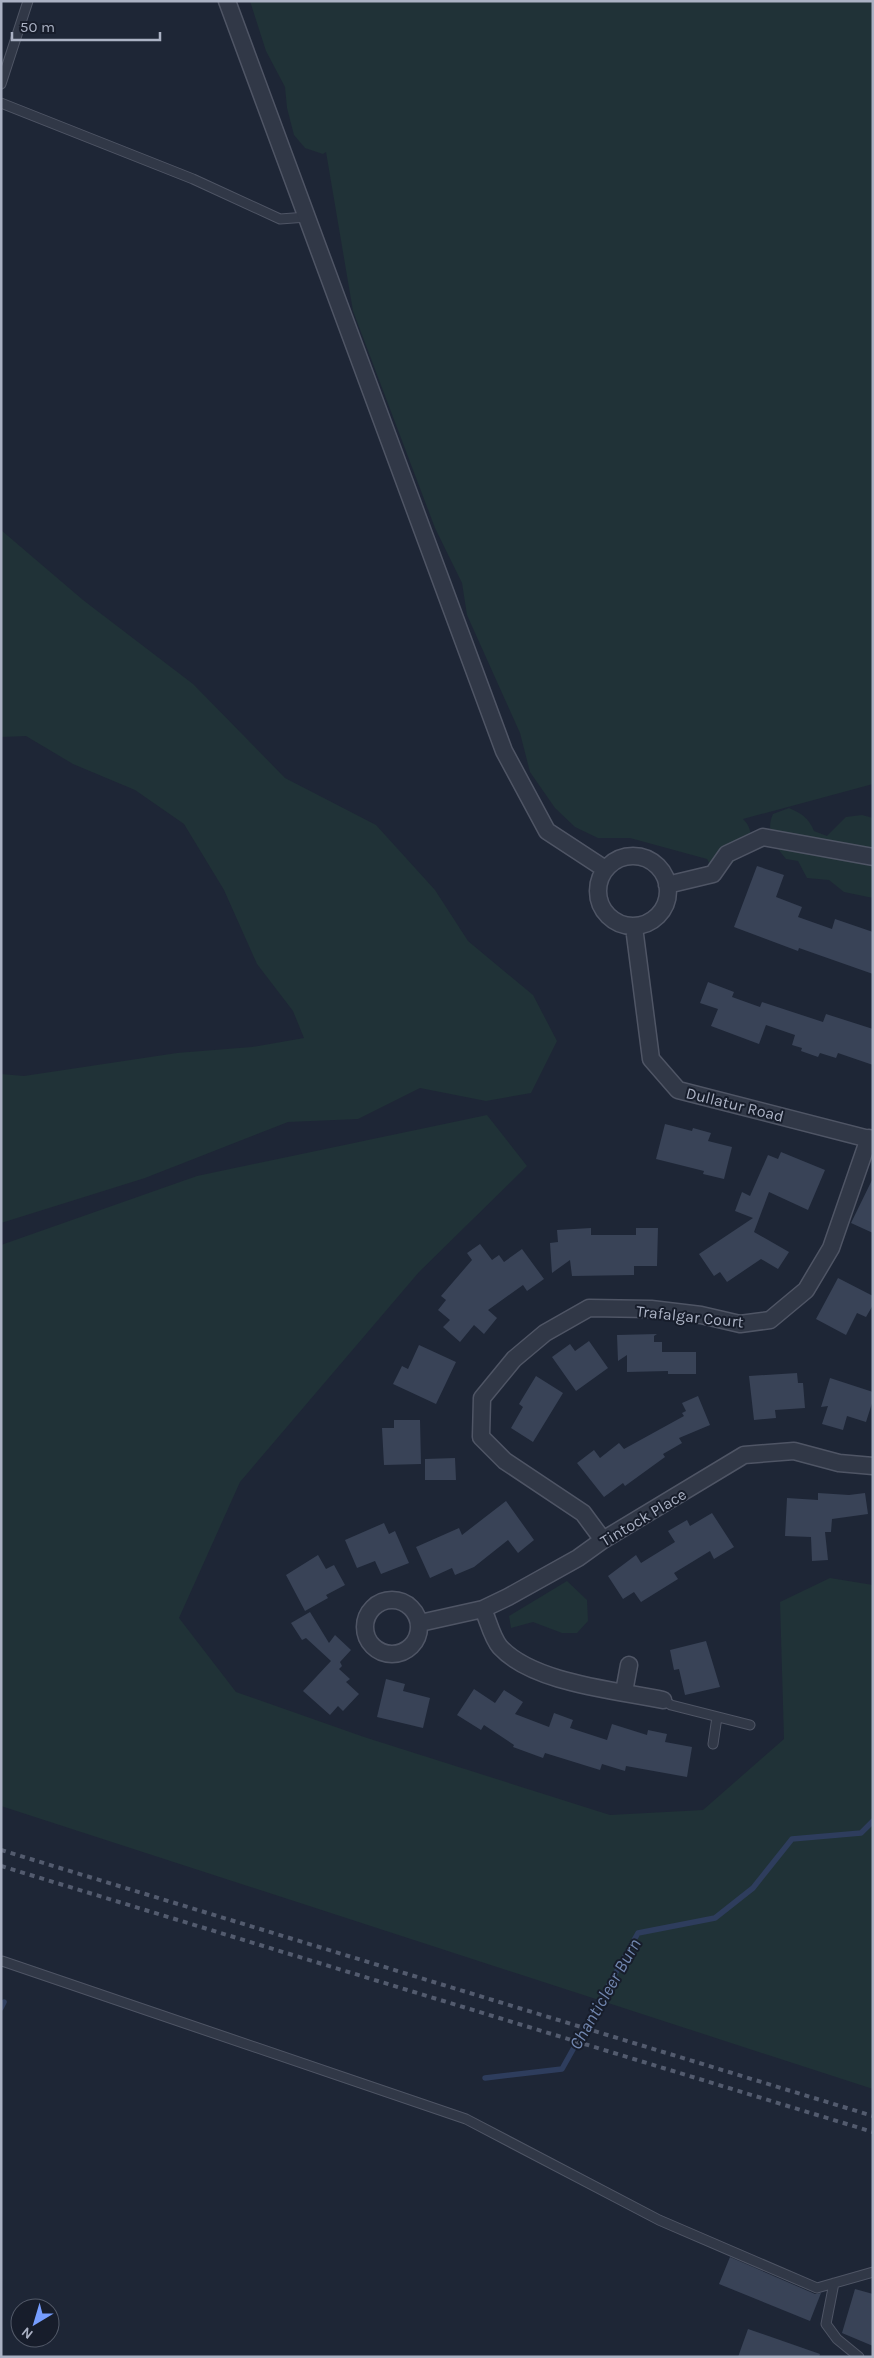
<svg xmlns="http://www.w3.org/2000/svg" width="874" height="2358" font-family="Karla,sans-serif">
	<rect width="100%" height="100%" fill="#1e2636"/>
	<!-- green -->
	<path fill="#203237" d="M250,1H873V784L743,819C763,838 738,862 720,871L711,866L707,859L630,838H598L575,827L555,808L530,772L520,733L467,615L462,583L435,528L353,311L326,152L323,154L305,148L294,135L287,108L285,87L266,51Z
		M1,530L83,600L193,684L285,778L376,825L435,890L468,941L533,995L557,1041L531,1093L486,1101L420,1088L358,1119L288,1122L145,1178L1,1223V1074L24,1076L177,1053L252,1047L304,1038L293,1011L257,964L224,890L184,824L135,790L73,764L26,736L1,737Z
		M789,808C801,813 809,818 814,831L827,836L846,817L862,815L873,818V898L844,892L829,880L807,878L798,861L786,859C775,846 765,831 773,814Z
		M487,1115L527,1166L419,1272L240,1482L179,1618L236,1692L364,1737L610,1815L703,1810L784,1739L780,1602L830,1578L873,1585V2089L1,1806V1245L197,1176Z
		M567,1581L587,1600L588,1621L577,1633H562L533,1622L511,1628L509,1616Z"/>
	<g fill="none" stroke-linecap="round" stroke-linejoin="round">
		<!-- stream -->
		<path stroke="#2e3d5d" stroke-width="5.5" d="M1,2008L4,2002
			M485,2078L562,2069L638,1933L715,1918L753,1888L792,1839L861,1833L873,1821"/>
	</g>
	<!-- building -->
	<path fill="#394357" d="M757,866L784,875L776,897L802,907L798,917L832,929L835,919L873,932V974L799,948L798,951L734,927Z
		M708,982L734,992L732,997L760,1007L762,1002L823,1022L826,1014L873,1029V1065L838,1053L836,1058L820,1053L818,1057L801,1051L802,1048L792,1045L795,1035L766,1025L759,1044L711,1026L718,1009L700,1003Z
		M665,1124L692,1131L693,1128L711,1133L708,1141L732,1147L724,1179L703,1174L704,1171L656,1159Z
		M781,1152L825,1170L808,1210L769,1192L754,1232L789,1252L778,1269L761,1259L727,1282L720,1272L714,1276L699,1254L753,1218L735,1211L742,1192L750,1196L768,1155L778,1159Z
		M873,1178V1233L851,1223Z
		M591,1228V1235H636V1228H658L657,1266H634V1275L572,1276L570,1260L552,1273L550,1243L558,1242L557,1230Z
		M480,1244L492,1260L499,1255L504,1262L522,1249L544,1279L527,1291L523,1285L488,1310L497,1318L484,1334L474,1325L460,1342L443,1327L450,1320L438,1310L446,1300L441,1296L472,1260L467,1253Z
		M838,1278L873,1296V1305L866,1317L857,1313L846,1335L816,1319Z
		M657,1334L654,1336V1342H662V1352H696V1374H668V1371L627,1372V1355L618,1361L617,1335Z
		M589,1341L608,1368L576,1391L552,1357L570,1344L575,1351Z
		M419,1345L456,1362L436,1404L393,1384L402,1366L408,1369Z
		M797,1373L798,1383H803L805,1408L775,1410L776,1418L754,1420L749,1376Z
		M536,1376L563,1393L533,1442L511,1428L523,1407L519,1404Z
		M830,1378L873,1392V1400L866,1422L847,1416L843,1430L822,1424L828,1406L821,1407Z
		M698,1396L710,1425L679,1438L682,1443L663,1454L665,1457L625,1486L623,1483L604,1497L577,1463L594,1450L600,1458L619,1443L624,1449L684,1416L682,1413L686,1411L682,1403Z
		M394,1420H420L421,1464L384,1465L382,1428H394Z
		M455,1458L456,1480H425V1459Z
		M818,1493L849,1495L865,1493L868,1514L832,1519L831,1532H825L828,1560L812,1561L811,1537L785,1536L787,1498L818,1500Z
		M506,1501L534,1540L518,1553L508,1540L474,1567L455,1575L452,1568L430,1578L416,1547L459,1528L462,1535Z
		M712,1513L734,1547L714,1559L710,1551L674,1573L678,1579L641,1602L634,1592L623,1599L608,1576L636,1555L641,1563L675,1542L668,1531L687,1520L690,1526Z
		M384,1523L389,1534L395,1531L409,1563L381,1574L375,1561L357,1568L345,1540Z
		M318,1555L326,1569L334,1565L345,1585L326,1595L328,1598L305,1611L286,1575Z
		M310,1612L329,1643L335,1635L351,1650L340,1662L342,1666L339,1669L350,1679L346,1682L359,1694L343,1711L338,1706L330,1715L303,1691L331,1661L306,1638L302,1640L291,1623Z
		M706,1641L720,1687L685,1695L679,1669L674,1670L670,1650Z
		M386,1679L405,1684L403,1691L430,1698L423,1728L377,1717Z
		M474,1689L495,1703L504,1690L523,1702L515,1714L549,1727L554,1713L573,1720L570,1728L607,1740L612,1724L647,1735L648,1730L667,1734L665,1742L692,1747L687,1777L626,1766L625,1771L602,1764L600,1770L545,1753L543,1758L513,1747L514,1745L484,1725L481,1730L457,1715Z
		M730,2257L815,2294L821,2293L810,2321L719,2284Z
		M855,2289L873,2294V2346L842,2333Z
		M748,2329L820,2354L819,2357H738Z"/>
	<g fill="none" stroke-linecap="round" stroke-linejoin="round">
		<defs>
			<path id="lane" d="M1,84L28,1
				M1,103L193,179L280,219L307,217
				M663,1700L671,1705L750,1725
				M713,1744L717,1717
				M2,1961L466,2119L659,2220L817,2288L873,2272
				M834,2283L826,2324L837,2339L859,2357"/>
			<path id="street" d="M227,1L504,751L547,831L605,869
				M598 891a35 35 0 1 1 70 0a35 35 0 1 1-70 0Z
				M667,885L713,874L727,854L763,837L873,857
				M634,927L651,1059L678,1090L873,1140
				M603,1540L583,1513L505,1461L481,1437L482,1398L514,1359L545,1333L589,1308L651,1309L701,1315L740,1324L770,1320L806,1290L831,1248L869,1138
				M365 1627a27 27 0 1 1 54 0a27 27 0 1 1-54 0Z
				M483,1609C488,1620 492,1638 500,1647C533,1683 615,1690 663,1700
				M420,1623L483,1609L508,1597L578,1558L603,1540L744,1455L794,1451L839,1463L873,1466
				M624,1692L629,1665"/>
		</defs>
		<!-- lane casing -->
		<use href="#lane" stroke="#4f5565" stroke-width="11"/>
		<!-- street casing -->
		<use href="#street" stroke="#4f5565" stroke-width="19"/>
		<!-- lane -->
		<use href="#lane" stroke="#313847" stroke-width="9"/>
		<!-- street -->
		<use href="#street" stroke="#313847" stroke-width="16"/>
		<!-- rail -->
		<path stroke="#535b6e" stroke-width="4" stroke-dasharray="5 5" stroke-linecap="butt" d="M1,1850L873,2116
			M1,1866L873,2132"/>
	</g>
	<g text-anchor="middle" stroke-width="4" stroke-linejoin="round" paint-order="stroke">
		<!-- street labels -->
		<g font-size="16" fill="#abb2c4" stroke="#171d2b">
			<text transform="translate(735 1104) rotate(14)" y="6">Dullatur Road</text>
			<text transform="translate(690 1316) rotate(6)" y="6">Trafalgar Court</text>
			<text transform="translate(643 1517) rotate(-31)" y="6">Tintock Place</text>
		</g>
		<!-- water labels -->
		<g font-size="18" font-style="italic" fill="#7186af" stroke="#171d2b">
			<text transform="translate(605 1994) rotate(-60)" y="6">Chanticleer Burn</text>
		</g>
	</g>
	<!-- border -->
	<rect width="874" height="2358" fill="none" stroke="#abb2c4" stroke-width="5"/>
	<!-- north arrow -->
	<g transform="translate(35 2323) rotate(218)"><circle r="24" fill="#171d2b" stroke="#525968"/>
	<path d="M0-4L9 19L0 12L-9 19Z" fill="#769dfe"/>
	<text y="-8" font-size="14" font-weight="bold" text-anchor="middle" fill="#abb2c4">N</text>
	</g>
	<!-- scale -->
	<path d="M12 32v8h148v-8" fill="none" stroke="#abb2c4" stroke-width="2.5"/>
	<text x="20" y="32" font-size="15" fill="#abb2c4" stroke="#171d2b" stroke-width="4" paint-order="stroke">50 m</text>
</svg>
